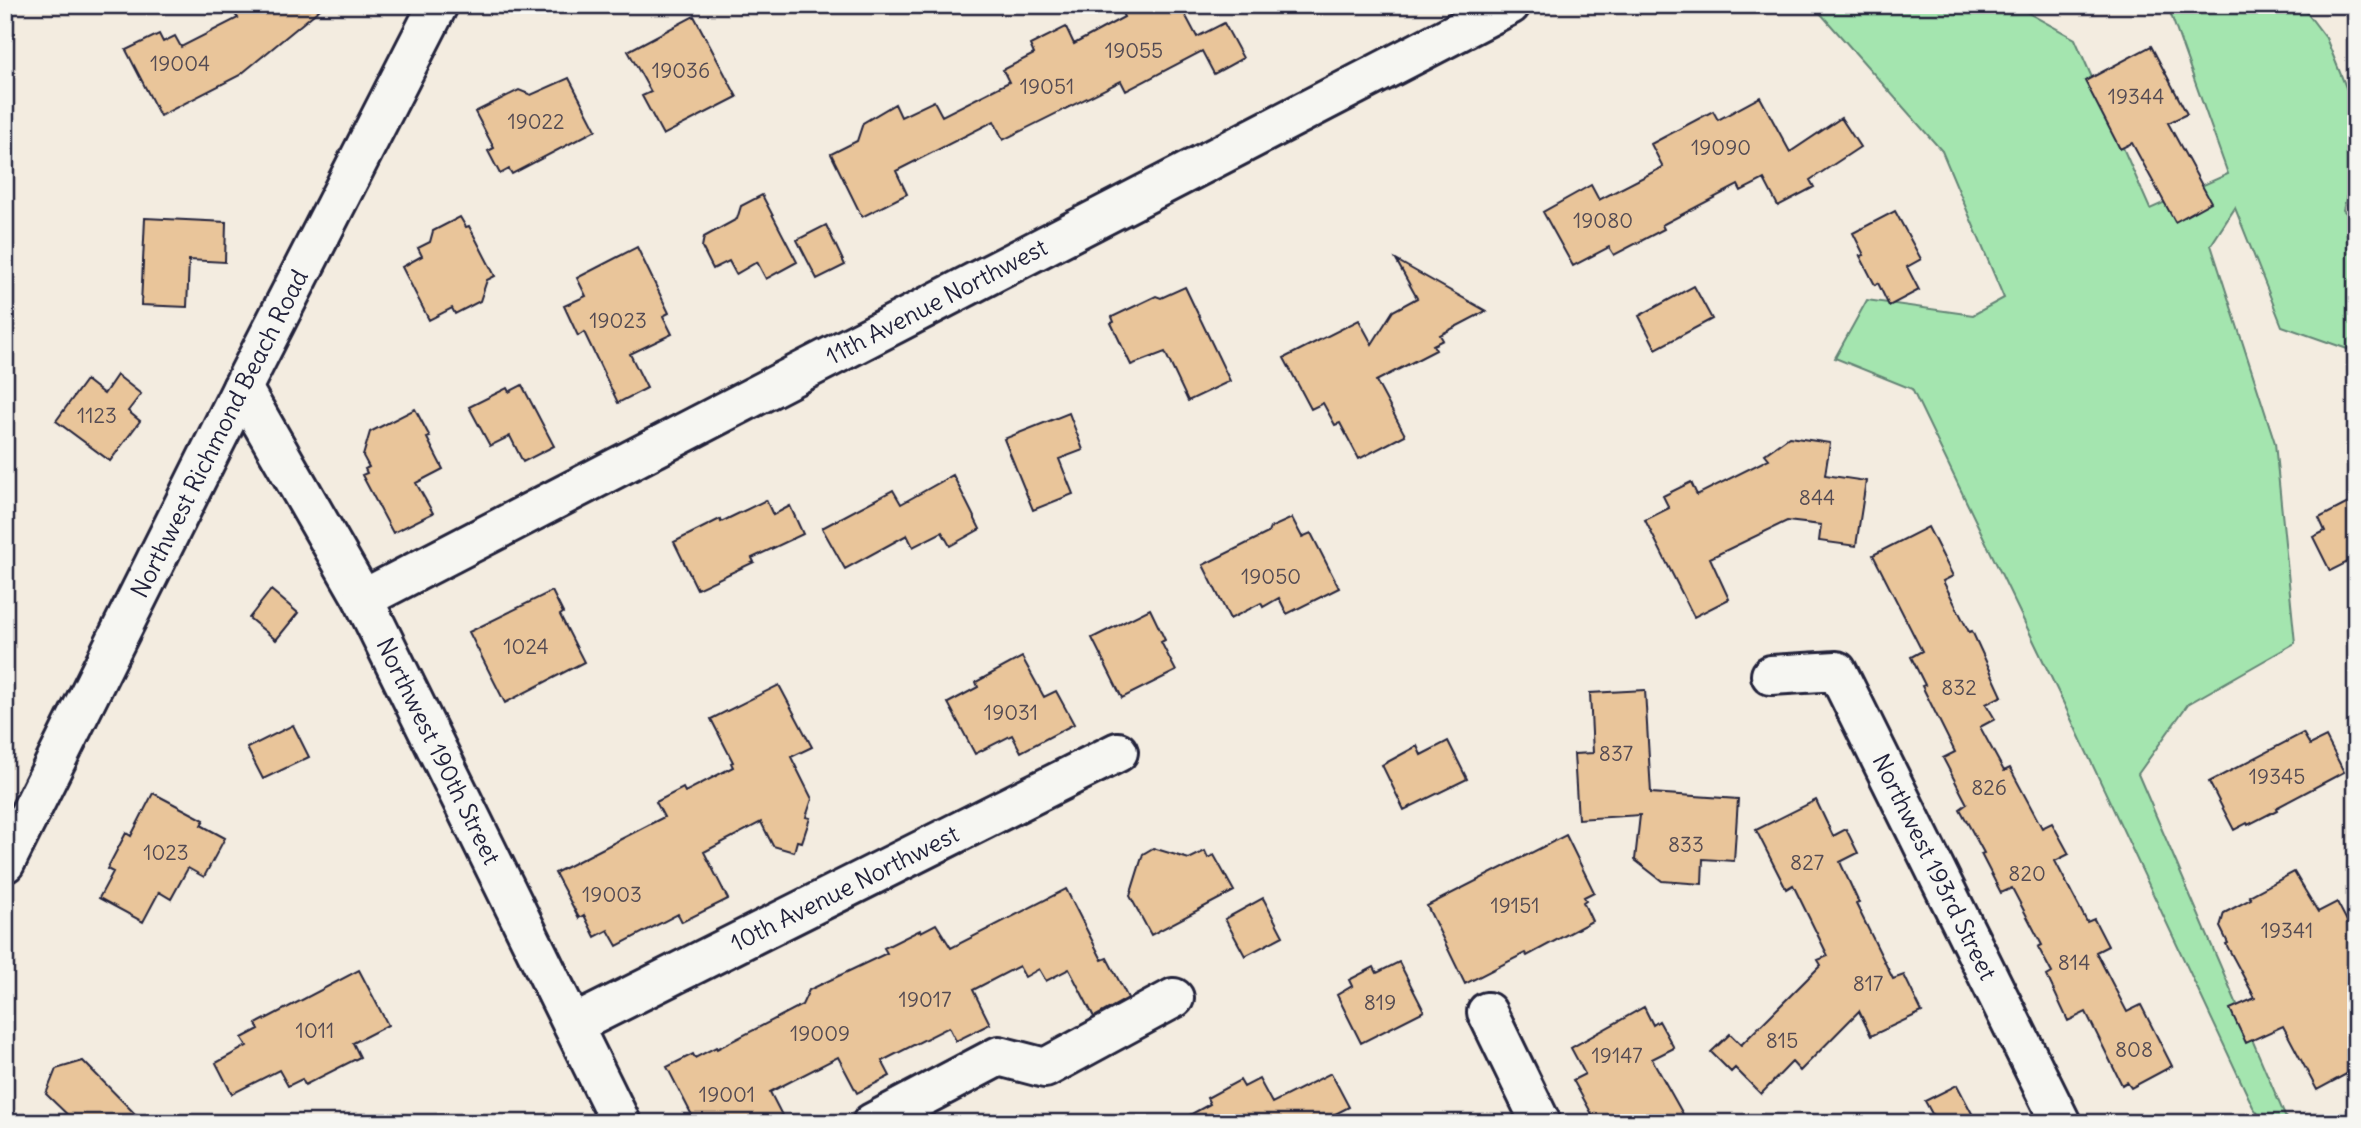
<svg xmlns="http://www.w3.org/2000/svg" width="2361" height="1128" font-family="Delius,sans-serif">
	<rect width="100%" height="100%" fill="#f3ece0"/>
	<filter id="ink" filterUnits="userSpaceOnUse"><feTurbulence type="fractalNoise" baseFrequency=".0143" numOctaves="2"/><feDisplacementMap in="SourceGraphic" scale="14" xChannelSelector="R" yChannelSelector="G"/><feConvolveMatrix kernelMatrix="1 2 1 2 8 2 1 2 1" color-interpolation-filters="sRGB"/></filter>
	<g filter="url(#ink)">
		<!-- green -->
		<path fill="#a4e5af" stroke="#638475" stroke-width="2" d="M1813,5H2014L2075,39L2150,209L2228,174L2169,9L2179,5H2301L2326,38L2356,112V162L2343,210L2356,222V352L2282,326L2235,208L2211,245L2275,443L2295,643L2188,704L2138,774L2288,1123H2265L2253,1107L2064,704L1912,389L1835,358L1867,300L1973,315L2004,298L1942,151Z"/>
		<!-- building -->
		<path fill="#e9c59a" stroke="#22223b" stroke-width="2" d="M227,5H325L240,75L160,116L126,50L159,34L163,42L175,36L181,47L238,18Z
			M1118,5H1180L1197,37L1224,23L1243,58L1214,74L1202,51L1126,91L1121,81L1003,140L994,121L896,171L907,194L862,217L831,154L857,141L863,123L895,104L901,117L934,101L942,116L1009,82L1003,70L1034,54L1030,45L1066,27L1074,44L1124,17Z
			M694,16L737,97L663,135L642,96L651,92L628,51Z
			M2151,46L2187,114L2168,123L2211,202L2175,222L2132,143L2120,149L2085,81Z
			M569,78L596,130L512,174L509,169L500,174L488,151L494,148L475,112L519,90L531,95Z
			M1760,97L1790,152L1841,118L1860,147L1810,180L1814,187L1778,206L1764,179L1741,191L1738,185L1662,225L1664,229L1614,255L1609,247L1573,266L1543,212L1591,185L1599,200L1663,167L1651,144L1713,111L1718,120Z
			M762,195L797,262L766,279L757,262L736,274L729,261L713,269L702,247L704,237L737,219L741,206Z
			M1895,211L1921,259L1907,267L1919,290L1889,306L1878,283L1875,285L1860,256L1864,255L1853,233Z
			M460,217L466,227L469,226L495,276L487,280L480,301L455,314L452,308L429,320L402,267L422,256L418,248L430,242L433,231Z
			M145,218L226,222L225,262L189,260L187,307L141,305Z
			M826,225L845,265L817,279L797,240Z
			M637,247L669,313L663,316L672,334L630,354L647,388L618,403L584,332L578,336L564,306L586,296L577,278Z
			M1396,260L1486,311L1440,335L1443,340L1433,345L1436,350L1376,381L1405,435L1359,459L1340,423L1335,425L1323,403L1311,409L1284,358L1359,320L1372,344L1393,311L1417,298Z
			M1694,286L1712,319L1656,349L1639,316Z
			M1185,287L1230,381L1188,401L1165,352L1131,365L1111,323L1114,322L1112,317L1156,296L1161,298Z
			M117,375L141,394L128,411L140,421L110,461L56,421L86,380L104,394Z
			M522,385L554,446L523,462L510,436L490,446L469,407L507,388L509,392Z
			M415,409L430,437L427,438L443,469L416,483L433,513L393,533L362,475L367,473L365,469L369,467L363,456L370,432Z
			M1069,413L1083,450L1059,459L1073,494L1033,510L1004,439Z
			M1789,437L1830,443L1825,475L1866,481L1856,546L1819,541L1821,525L1787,521L1710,558L1729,599L1694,617L1645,520L1669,508L1663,496L1691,482L1697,495L1769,459L1765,454Z
			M953,475L980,529L950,546L942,532L913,547L907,535L845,569L822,528L893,490L901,504Z
			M2356,499V558L2330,571L2313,537L2325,531L2319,518Z
			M766,500L773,515L790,506L803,534L752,558L754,562L697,589L674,542L720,519L721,522Z
			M1292,518L1302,537L1311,533L1339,588L1287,614L1279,598L1263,607L1261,603L1230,619L1203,565L1268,533L1270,528Z
			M1928,527L1953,576L1943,581L1969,632L1972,631L2002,696L1986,704L1995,719L1980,727L2004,771L2010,768L2042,828L2052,823L2069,854L2055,861L2087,922L2094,919L2108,946L2096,952L2127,1012L2141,1005L2172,1066L2131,1088L2127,1082L2122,1085L2086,1012L2068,1021L2047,976L2052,973L2038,947L2042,945L2012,888L2001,893L1981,854L1984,853L1960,809L1967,804L1943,758L1955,752L1922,686L1925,685L1911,657L1922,651L1873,555Z
			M271,590L298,613L276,640L249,618Z
			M552,591L563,613L560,615L584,662L505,703L469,632Z
			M1150,609L1165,640L1161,642L1176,671L1122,698L1092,638Z
			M1022,657L1044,697L1056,691L1074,724L1021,752L1012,735L975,754L948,703L978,687L976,682Z
			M779,685L812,747L791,757L812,799L806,817L810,818L802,842L797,841L794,852L773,846L761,822L704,852L728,899L682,922L678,914L617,946L608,930L595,937L584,915L579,918L555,873L664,817L656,802L683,788L685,792L733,767L731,763L733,762L711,719Z
			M1645,690L1651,793L1738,799L1734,861L1703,859L1702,884L1662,881L1635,860L1640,815L1578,819L1574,754L1593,753L1590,693Z
			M293,725L309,757L263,779L247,748Z
			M2303,733L2310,745L2326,737L2344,772L2276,808L2277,810L2248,825L2247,823L2234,830L2209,782Z
			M1448,741L1467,779L1404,810L1382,765L1417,746L1421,755Z
			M153,793L204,820L201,825L225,838L204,877L188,868L171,899L159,892L143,922L99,898L113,872L107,869L126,833L131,836Z
			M1816,800L1833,836L1846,829L1858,853L1840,862L1859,903L1856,904L1893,979L1904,975L1922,1012L1871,1036L1859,1011L1800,1071L1792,1062L1761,1094L1735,1068L1731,1072L1711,1052L1730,1034L1741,1045L1821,965L1818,960L1828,956L1793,885L1786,889L1756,830Z
			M1566,835L1594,892L1584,897L1586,900L1583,902L1592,921L1527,956L1525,953L1465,984L1427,906Z
			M1153,848L1189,859L1205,851L1208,858L1214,855L1234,891L1151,935L1130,896L1143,854Z
			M2294,872L2318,912L2337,902L2356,938V1051L2347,1055L2354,1070L2317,1090L2283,1026L2246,1043L2230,1009L2255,998L2226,944L2228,943L2220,927L2224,913L2251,899L2249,896Z
			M1066,889L1102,960L1107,958L1128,998L1094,1017L1069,969L1046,981L1039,969L1025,977L1019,966L973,990L990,1024L956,1041L949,1027L882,1061L890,1076L857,1093L838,1057L770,1092L786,1123H696L667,1067L693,1054L695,1058L716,1047L717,1049L802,1005L809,990L887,953L884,948L920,930L921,932L936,924L951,948Z
			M1263,898L1283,936L1245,956L1225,919Z
			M1399,962L1424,1011L1361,1043L1337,995L1352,986L1349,980L1374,967L1377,973Z
			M359,970L388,1025L353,1043L360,1057L305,1085L302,1079L288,1086L279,1070L232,1094L216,1063L247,1046L242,1038L259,1029L256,1024Z
			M1644,1007L1653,1025L1659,1021L1674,1048L1652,1059L1688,1123H1597L1573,1080L1585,1074L1571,1048Z
			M83,1061L144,1123H76L46,1094L56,1069Z
			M1331,1073L1349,1107L1318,1123H1175L1210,1104L1207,1098L1240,1080L1244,1087L1259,1079L1272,1103Z
			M1957,1085L1977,1123H1937L1925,1101Z"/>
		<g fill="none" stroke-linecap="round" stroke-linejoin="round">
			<defs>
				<g id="street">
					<path id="s1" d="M242,388L363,599L621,1123"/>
					<path id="s2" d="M363,599L1510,5"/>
					<path id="s3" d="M1771,675L1837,671L2061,1123"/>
					<path d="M1487,1012L1541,1123"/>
					<path id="s4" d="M573,1025L1118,752"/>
					<path d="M872,1123L999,1056L1045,1068L1174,998"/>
				</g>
				<g id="secondary">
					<path id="s5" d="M5,863L242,388L438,5"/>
				</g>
			</defs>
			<!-- street casing -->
			<use href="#street" stroke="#22223b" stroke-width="44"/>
			<!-- secondary casing -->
			<use href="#secondary" stroke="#22223b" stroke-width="44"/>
			<!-- street -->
			<use href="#street" stroke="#f6f6f2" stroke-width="38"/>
			<!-- secondary -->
			<use href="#secondary" stroke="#f6f6f2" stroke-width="38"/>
		</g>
	</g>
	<g text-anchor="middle" stroke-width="7" stroke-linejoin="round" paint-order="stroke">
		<!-- number labels -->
		<g font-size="21" fill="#544b53">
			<text x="1134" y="58">19055</text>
			<text x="180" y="71">19004</text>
			<text x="681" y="78">19036</text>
			<text x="1047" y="94">19051</text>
			<text x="2136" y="104">19344</text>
			<text x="536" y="129">19022</text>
			<text x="1721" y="155">19090</text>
			<text x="1603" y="228">19080</text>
			<text x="618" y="328">19023</text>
			<text x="97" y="423">1123</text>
			<text x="1817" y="505">844</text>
			<text x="1271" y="584">19050</text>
			<text x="526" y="654">1024</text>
			<text x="1959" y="695">832</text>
			<text x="1011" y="720">19031</text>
			<text x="1616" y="761">837</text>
			<text x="2277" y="784">19345</text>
			<text x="1989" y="795">826</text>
			<text x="1686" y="852">833</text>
			<text x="166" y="860">1023</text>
			<text x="1807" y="870">827</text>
			<text x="2027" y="881">820</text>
			<text x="612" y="902">19003</text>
			<text x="1515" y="913">19151</text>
			<text x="2287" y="938">19341</text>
			<text x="2074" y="970">814</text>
			<text x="1868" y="991">817</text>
			<text x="925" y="1007">19017</text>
			<text x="1380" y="1010">819</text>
			<text x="315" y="1038">1011</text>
			<text x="820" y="1041">19009</text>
			<text x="1782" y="1048">815</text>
			<text x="2134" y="1057">808</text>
			<text x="1617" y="1063">19147</text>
			<text x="727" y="1102">19001</text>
		</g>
		<!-- street labels -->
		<g font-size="24" fill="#22223b" stroke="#f6f6f2">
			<text dy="8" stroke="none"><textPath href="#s2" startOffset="646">11th Avenue Northwest</textPath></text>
			<text dy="8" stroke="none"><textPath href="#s5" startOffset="480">Northwest Richmond Beach Road</textPath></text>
			<text dy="8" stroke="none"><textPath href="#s1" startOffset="413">Northwest 190th Street</textPath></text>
			<text dy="8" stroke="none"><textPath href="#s3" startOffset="285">Northwest 193rd Street</textPath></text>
			<text dy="8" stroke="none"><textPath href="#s4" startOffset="304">10th Avenue Northwest</textPath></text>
		</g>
	</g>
	<!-- margin -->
	<rect width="2361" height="1128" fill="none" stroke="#f6f6f2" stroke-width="28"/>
	<rect x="14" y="14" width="2333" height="1100" fill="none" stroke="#22223b" stroke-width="2.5" filter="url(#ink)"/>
</svg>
